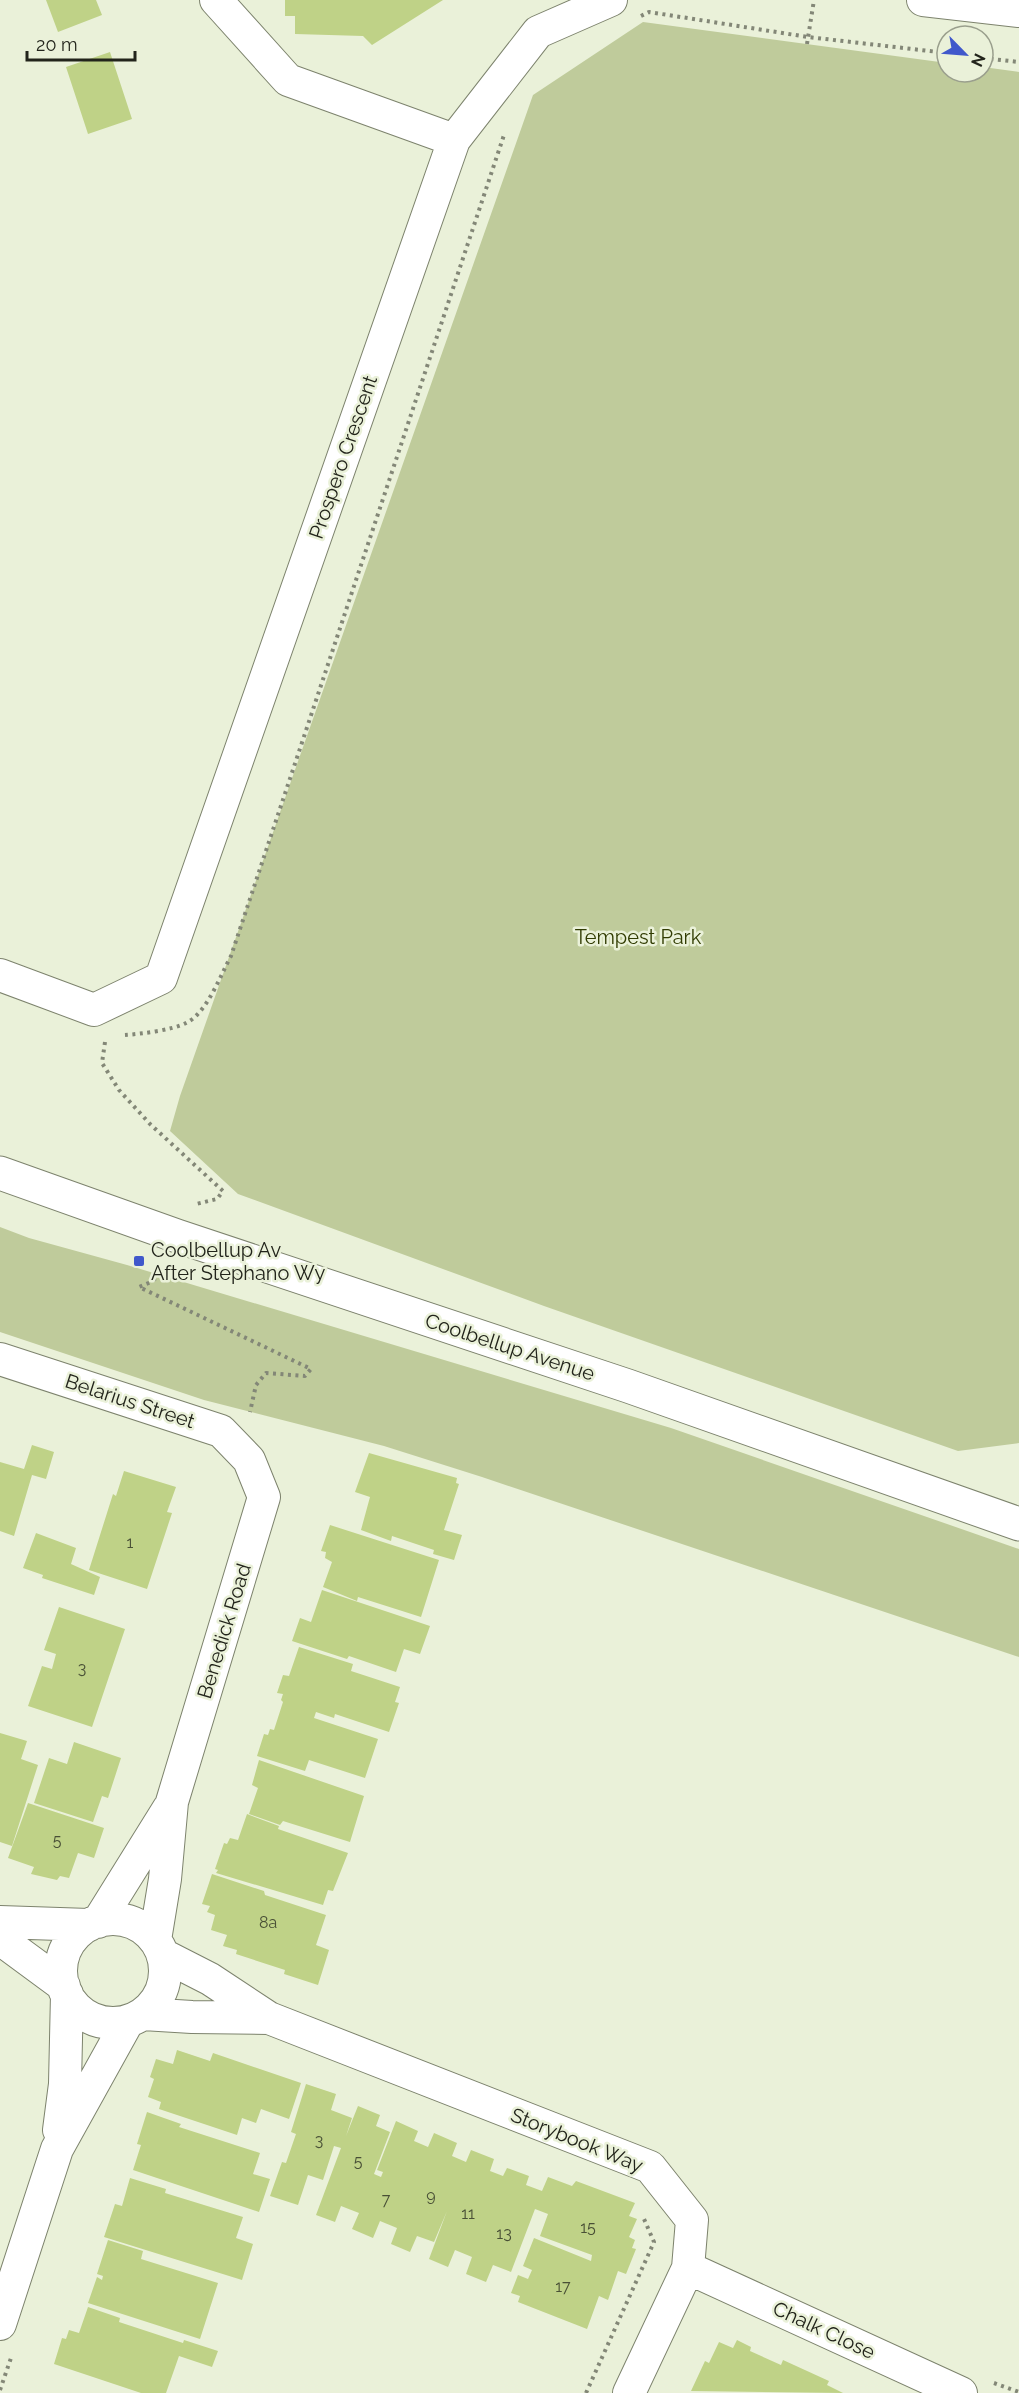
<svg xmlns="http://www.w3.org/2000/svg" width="1019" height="2393" font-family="Raleway,sans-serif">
	<rect width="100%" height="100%" fill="#eaf1d9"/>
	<!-- green -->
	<path fill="#bfcb9b" d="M643,22L947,63V72H983V67L1019,72V1443L958,1451L544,1306L238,1194L170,1131L180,1096L533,95Z
		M0,1227L29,1238L127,1265L671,1428L1019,1549V1657L482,1477L384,1446L204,1400L0,1332Z"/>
	<!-- building -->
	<path fill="#bfd287" d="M46,0H96L102,15L58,32Z
		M285,0H443L372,45L363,36L295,34V16H285Z
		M110,52L132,119L88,134L66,67Z
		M32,1445L54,1452L46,1479L32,1475L14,1536L0,1531V1462L24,1469Z
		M369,1453L457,1478L456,1483L459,1484L444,1530L462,1535L454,1560L433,1554L434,1550L392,1536L391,1541L361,1530L370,1497L355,1492Z
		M124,1471L176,1487L167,1512L172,1513L147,1589L89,1570L113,1494L116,1496Z
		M330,1525L439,1560L421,1617L358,1597L357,1601L323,1587L332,1562L325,1558L326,1552L321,1551Z
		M36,1533L76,1548L71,1564L100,1577L94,1595L42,1578L43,1575L23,1568Z
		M322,1590L430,1626L420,1654L404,1649L396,1672L349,1656L347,1659L292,1641L300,1618L311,1622Z
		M59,1607L125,1629L92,1727L28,1706L42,1666L52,1669L56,1654L44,1650Z
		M299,1647L353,1664L351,1671L400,1687L395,1702L399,1703L389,1732L335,1714L334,1718L316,1712L314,1718L378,1739L365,1778L309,1760L305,1771L257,1756L264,1734L268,1735L270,1729L274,1730L283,1702L281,1700L283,1694L277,1693L283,1675L289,1676Z
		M0,1733L27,1741L21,1759L38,1765L12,1846L0,1842Z
		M74,1742L121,1758L108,1798L102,1796L93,1822L34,1803L49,1758L67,1764Z
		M259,1760L364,1796L350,1842L283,1821L280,1825L249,1814L258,1788L252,1785Z
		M28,1803L104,1828L94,1858L78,1853L69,1878L60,1876L57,1880L31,1874L34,1867L8,1858Z
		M247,1814L279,1826L278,1829L348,1853L333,1891L328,1890L323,1905L216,1873L218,1870L215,1869L224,1843L227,1844L230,1838L238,1840Z
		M212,1874L264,1891L265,1895L326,1915L316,1945L329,1950L318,1985L284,1974L285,1970L236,1954L237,1950L223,1946L227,1935L211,1930L215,1915L207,1912L210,1906L202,1904Z
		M177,2050L210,2061L213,2053L301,2083L289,2119L261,2109L256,2123L242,2118L237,2135L159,2109L161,2102L148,2097L154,2079L150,2077L156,2059L173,2064Z
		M306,2084L336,2094L331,2110L352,2118L346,2136L358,2106L380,2115L376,2126L390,2132L374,2174L381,2177L383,2172L377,2170L396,2121L418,2131L414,2141L428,2147L434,2133L457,2143L452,2156L466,2162L471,2150L494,2159L490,2171L503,2176L507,2168L529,2176L526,2185L542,2191L548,2177L572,2186L576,2181L635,2203L629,2216L637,2219L629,2237L635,2240L632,2248L636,2249L626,2274L618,2271L608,2300L599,2296L587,2329L518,2302L520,2296L511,2293L518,2275L528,2279L532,2270L523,2266L534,2238L591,2261L592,2255L540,2236L548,2214L535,2209L511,2272L493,2265L486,2282L466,2274L472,2257L455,2250L448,2267L429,2259L447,2211L434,2242L417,2236L410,2252L391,2244L397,2228L380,2221L373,2238L352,2229L359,2213L341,2206L335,2222L316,2215L341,2148L334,2146L323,2180L308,2175L298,2205L270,2196L282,2162L286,2163L296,2134L291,2132Z
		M147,2112L181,2124L179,2127L260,2153L253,2174L270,2179L259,2212L133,2170L141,2145L137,2144Z
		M130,2178L166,2189L165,2193L243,2217L236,2238L253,2244L242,2280L104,2237L115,2204L122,2206Z
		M108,2240L143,2251L141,2259L218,2283L200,2339L88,2303L97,2277L102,2280L103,2276L97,2274Z
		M88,2307L120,2318L119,2322L183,2343L184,2340L218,2351L212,2367L179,2356L166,2393H141L54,2364L62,2338L66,2339L69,2330L79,2333Z
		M737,2340L751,2347L750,2351L781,2365L783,2360L829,2381L827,2385L843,2393L691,2391L705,2361L709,2363L719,2342L733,2348Z"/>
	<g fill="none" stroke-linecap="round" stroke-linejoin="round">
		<defs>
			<path id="minor" d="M216,0L288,80L454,140
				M923,0L1019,11
				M0,975L94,1010L161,978L454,140L538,32L611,0
				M0,1359L221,1431L249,1460L264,1497L172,1802L165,1879L155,1940
				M61 1971a52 52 0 1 1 104 0a52 52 0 1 1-104 0Z
				M0,1922L89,1925
				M98,1922L169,1808
				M0,1939L64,1986
				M163,1955L210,1979L269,2018L650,2167L692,2220L688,2268L629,2393
				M143,2014L192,2017L269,2018
				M59,2130L65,2084L67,1994
				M688,2268L961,2393
				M0,2324L57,2149L128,2021"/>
			<path id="tertiary" d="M0,1173L177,1236L628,1386L1019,1524"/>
		</defs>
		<!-- minor casing -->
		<use href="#minor" stroke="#7d836d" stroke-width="34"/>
		<!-- tertiary casing -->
		<use href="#tertiary" stroke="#7d836d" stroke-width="35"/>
		<!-- path -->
		<path stroke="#838777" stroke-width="4" stroke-dasharray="3 4.5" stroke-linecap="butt" d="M641,16L649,12L808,37L947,53
			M807,44L814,0
			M983,58L1019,62
			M125,1035C140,1034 173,1030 186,1023C207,1013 220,976 231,956L504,135
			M105,1042L102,1063L119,1090L150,1124L223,1191L217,1199L196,1204
			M167,1269L151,1282L139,1287L311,1369L305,1376L266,1373L256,1385L250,1412
			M994,2383L1019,2392
			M0,2390L12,2355
			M586,2393L654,2242L644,2219"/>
		<!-- minor -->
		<use href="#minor" stroke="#fff" stroke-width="32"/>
		<!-- tertiary -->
		<use href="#tertiary" stroke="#fff" stroke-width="33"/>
	</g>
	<!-- markers -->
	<rect fill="#4058cb" stroke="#eaf1d9" stroke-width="2" x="133" y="1255" width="12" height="12" rx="3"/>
	<g text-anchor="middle" stroke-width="5" stroke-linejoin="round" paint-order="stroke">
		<!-- number labels -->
		<g font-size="16" fill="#495036">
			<text x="130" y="1548">1</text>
			<text x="82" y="1674">3</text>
			<text x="57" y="1846">5</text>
			<text x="268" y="1928">8a</text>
			<text x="319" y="2146">3</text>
			<text x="358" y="2167">5</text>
			<text x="431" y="2201">9</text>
			<text x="386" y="2205">7</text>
			<text x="468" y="2219">11</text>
			<text x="588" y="2233">15</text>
			<text x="504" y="2239">13</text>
			<text x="563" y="2292">17</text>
		</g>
		<!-- street labels -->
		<g font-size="20" fill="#22241b" stroke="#eaf1d9">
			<text transform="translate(343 457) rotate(-71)" y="7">Prospero Crescent</text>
			<text transform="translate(510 1347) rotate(18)" y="7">Coolbellup Avenue</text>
			<text transform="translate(130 1401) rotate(18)" y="7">Belarius Street</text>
			<text transform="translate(224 1631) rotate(-73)" y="7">Benedick Road</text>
			<text transform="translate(577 2140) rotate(22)" y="7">Storybook Way</text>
			<text transform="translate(824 2330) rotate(25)" y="7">Chalk Close</text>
		</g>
		<!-- park labels -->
		<g font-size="20" fill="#313c02" stroke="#eaf1d9">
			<text x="638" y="944">Tempest Park</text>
		</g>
		<!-- poi labels -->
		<g font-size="20" fill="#22241b" stroke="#eaf1d9" text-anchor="start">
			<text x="151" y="1257">Coolbellup Av<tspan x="151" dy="23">After Stephano Wy</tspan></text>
		</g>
	</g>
	<!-- north arrow -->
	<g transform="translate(965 54) rotate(115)"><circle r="28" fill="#eaf1d9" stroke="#9a9f8d" stroke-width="1.5"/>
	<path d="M0-4.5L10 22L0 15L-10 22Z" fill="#4058cb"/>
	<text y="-9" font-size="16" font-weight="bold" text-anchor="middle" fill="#22241b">N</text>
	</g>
	<!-- scale -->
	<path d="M27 51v9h108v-9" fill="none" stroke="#22241b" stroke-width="3"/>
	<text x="36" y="51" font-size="18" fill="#22241b" stroke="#eaf1d9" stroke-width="4.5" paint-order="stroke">20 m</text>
</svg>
